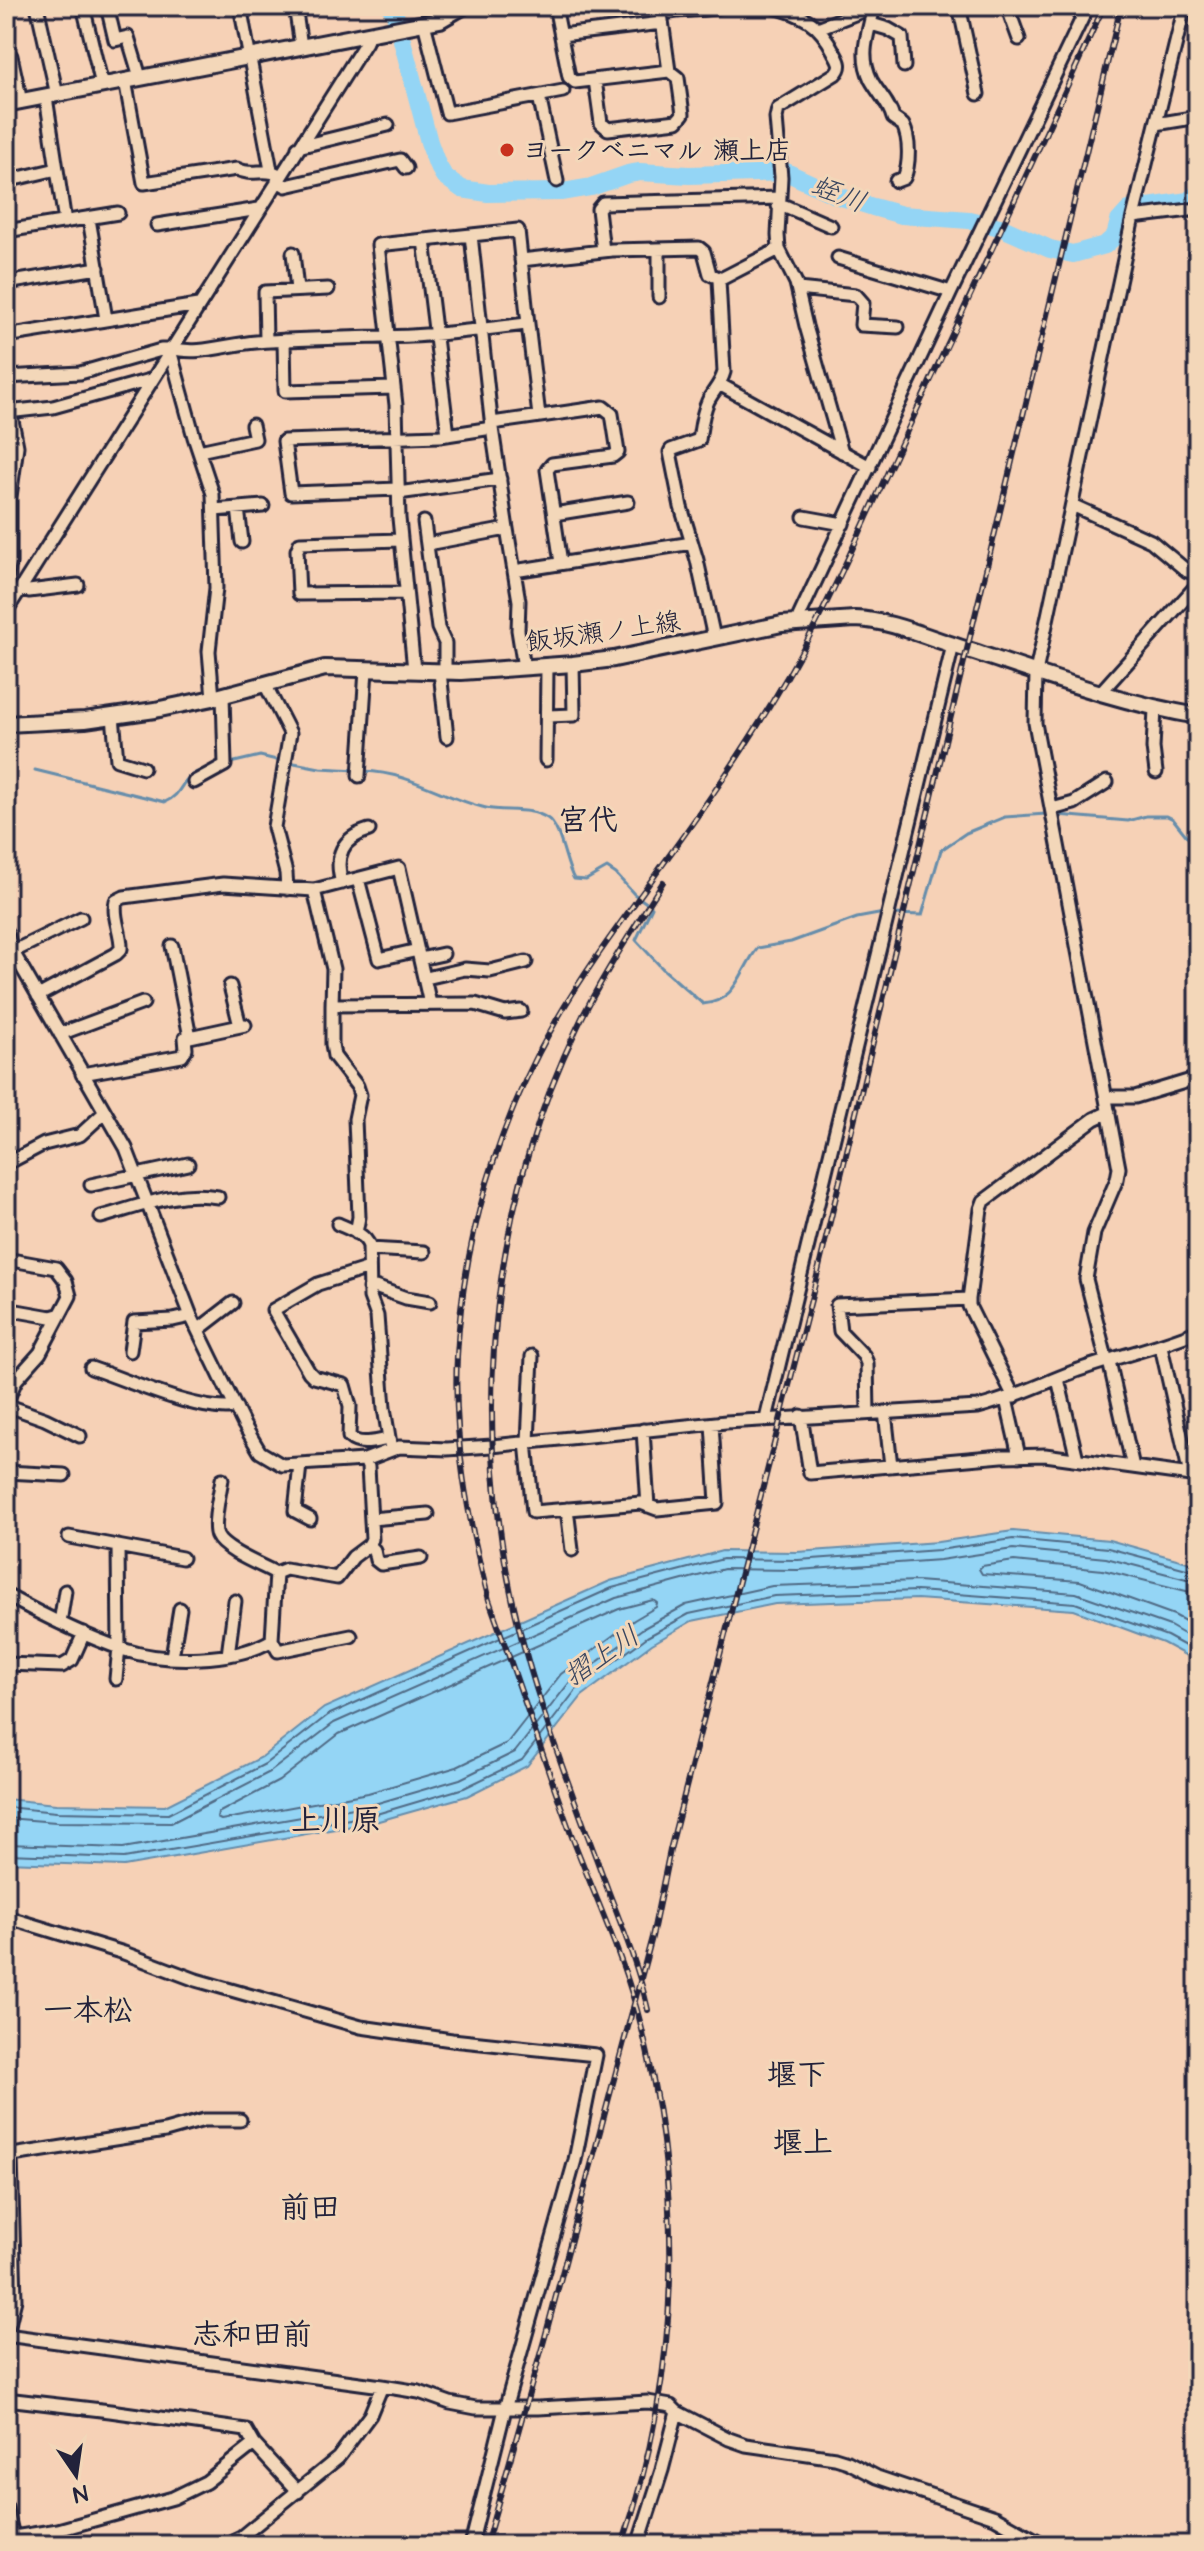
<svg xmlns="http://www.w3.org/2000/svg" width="1204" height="2551" font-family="'Architects Daughter','Klee One',sans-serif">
	<rect width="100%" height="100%" fill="#f6d1b6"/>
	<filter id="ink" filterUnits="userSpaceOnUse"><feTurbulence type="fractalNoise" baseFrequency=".0125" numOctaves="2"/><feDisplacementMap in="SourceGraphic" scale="16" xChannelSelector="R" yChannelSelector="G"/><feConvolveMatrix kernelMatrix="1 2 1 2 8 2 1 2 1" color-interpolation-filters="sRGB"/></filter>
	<g filter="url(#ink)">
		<!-- water -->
		<path fill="#94d5f5" stroke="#668dab" stroke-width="2" d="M1013,1531L1109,1540L1198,1565V1662L1163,1643L1074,1610L917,1599L775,1604L692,1621L652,1644L582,1696L527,1766L467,1796L375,1822L124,1866L6,1862V1799L56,1804L165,1806L262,1757L324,1708L610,1581L722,1551L797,1552L938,1542Z"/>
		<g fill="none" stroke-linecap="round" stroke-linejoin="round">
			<!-- shore -->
			<path stroke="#506a85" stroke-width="2" d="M1198,1594L1103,1570L1014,1561L982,1566L979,1569L982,1574L1080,1581L1174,1615L1198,1628
				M653,1600L657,1603L656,1607L634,1620L561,1674L507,1743L457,1767L368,1793L221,1820L217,1818L218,1813L279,1781L339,1734L619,1609Z
				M6,1807L56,1812L168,1814L265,1764L328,1715L612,1588L723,1559L798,1560L939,1550L1013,1539L1108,1548L1198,1572
				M6,1818L56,1822L171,1823L270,1772L334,1723L616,1598L724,1569L798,1570L940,1560L1013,1549L1106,1558L1198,1582
				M6,1844L123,1848L371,1805L460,1779L515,1752L569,1683L642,1629L686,1605L772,1586L917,1581L1076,1593L1170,1626L1198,1642
				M6,1854L124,1858L373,1815L464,1788L522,1760L576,1690L647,1637L689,1614L774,1596L917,1591L1075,1603L1167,1636L1198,1653"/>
			<!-- stream -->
			<path stroke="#668dab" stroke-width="3" d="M289,762L320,768L357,770
				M226,764L260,756L281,761
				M35,770L165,802C187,792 177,776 207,769
				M364,771C412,773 442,798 486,808C505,812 530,807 547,818C561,826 565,864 574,879L586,880L607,868L616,874L634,894L652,907L636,940L662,968L703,1004C738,1001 740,969 758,948L791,942L857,918L884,913
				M892,914L922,915L941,850L966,833L1005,817L1046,814L1128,821L1146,816H1167L1173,819L1189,839L1198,843"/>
			<!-- river -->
			<path stroke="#94d5f5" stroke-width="18" d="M390,6L395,14L429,142L437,164L444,176L462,189L488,193L562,192L591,187L628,174L640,172L689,175L786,172L838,196L873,207L902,215L969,220L1000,227L1050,249L1073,254L1105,245L1115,236L1119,221L1129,210L1188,201L1198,193"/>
			<defs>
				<path id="minor" d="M37,6L57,95
					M83,6L102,85
					M107,6L115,40L128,37L140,77
					M240,6L271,170
					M295,6L301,46
					M555,6L569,77L575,82L669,71L678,78L683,114L677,121L608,129L601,123L595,80
					M660,6L669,71
					M770,6C802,14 819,22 834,52C839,61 843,66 835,74L778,109L776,118L781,177L778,235L779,249L796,283L806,326L842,452
					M874,6C869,33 858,53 871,80C878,93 890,104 893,118L903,125C910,139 910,164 904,178L896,181
					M959,6L978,94
					M1007,6L1019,39
					M671,12C688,9 707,11 723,6
					M424,23L447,113L563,91
					M871,24L888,29L902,37L904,66
					M818,28L875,6
					M561,35L662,23
					M6,49L11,56L21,102
					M125,80L144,183L237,169C252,177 265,167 280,175
					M539,96L557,181
					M46,97L65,222
					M1156,124L1198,117
					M298,147L388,125
					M6,181L57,169
					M277,181L286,186L400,160L406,168
					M778,206H785L831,226
					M1133,217L1198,209
					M89,219L106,319
					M157,225L259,209
					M6,231L118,213
					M424,240L448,435
					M603,251L598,209L603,203L779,198
					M293,253L297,290
					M838,258L951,292
					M521,260L612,250L699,248L704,252L710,274L721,279
					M6,283L98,268
					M798,289L856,295L863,303L861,325L898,327
					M659,297V249
					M528,324L539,416
					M6,336L198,305
					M284,340L285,391L394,388
					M266,341L265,292L328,289
					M171,348C198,356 228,344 256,342C308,338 359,338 411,336C450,334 489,328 528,324L518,230L378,245L396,405L399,518L414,670
					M6,377L80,373L161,350H170L194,437L213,494L216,588L209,651L213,698
					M719,384L870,467
					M6,412L11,415L17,446L10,497V563L6,579
					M7,412L53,407L150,380
					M492,423L603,407L612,414L618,452L613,456L552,464L547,470L561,563
					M199,451L255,439L252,425
					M398,489L291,493L284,441L440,436L492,428
					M398,493L500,479
					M1072,505L1151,541L1187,571L1198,574
					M238,508L242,542
					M214,510L263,506
					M554,514L628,502
					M804,517L843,524
					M424,522L438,628L445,643V672
					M507,529L519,601L518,630L524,668
					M401,540L300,543L297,550L299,594L406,593
					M427,544L507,529L492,428L471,235
					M514,571L692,543
					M20,589L29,591L78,585
					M6,619L7,610L366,42L368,34
					M796,623L951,292L1088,6
					M714,638L697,560L681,507L670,452L671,450L699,440C701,427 702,414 708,401C713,391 721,384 724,372L719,280L779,249
					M440,672L447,737
					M265,684L290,733L274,827L286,873L287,889
					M1100,693L1198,584
					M1155,709L1153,748L1156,772
					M113,716L117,760L143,768
					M548,716L574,715L573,664
					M1197,738L1198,728
					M546,760L547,666
					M359,776L366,670
					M194,782L225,765L223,695
					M1052,809L1074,803L1107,782
					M358,879L379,959L418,950
					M342,883C334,856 342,838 369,830
					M314,890L333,969L332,1005L475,1004L505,1013L521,1011
					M6,932L13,952L126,1148L191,1316L244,1425L260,1452L282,1465L365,1460L399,1447L447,1449L492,1446L726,1422L978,1407C1011,1399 1041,1384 1073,1372C1114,1357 1157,1348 1198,1331
					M172,946L190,1037
					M10,953L81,918
					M420,959L443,954
					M426,978L465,969L490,971L526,962
					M230,986L240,1026
					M38,996L116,954L121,949C122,933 112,917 116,901L124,897L223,884L314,890L399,868L430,1004
					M332,1005V1044L334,1056L357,1086L360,1095L355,1119L359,1217L356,1233
					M60,1034L143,1003
					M82,1074L182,1056L186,1049L185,1038L245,1025
					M1106,1097H1135L1198,1078
					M6,1164L44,1144L80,1135L105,1112
					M91,1185L188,1164
					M101,1217C141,1206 176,1190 218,1197
					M338,1224C349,1229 365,1234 369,1246L370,1297L377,1316L384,1408L390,1444
					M369,1249L424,1252
					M6,1259L56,1268L66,1281L70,1296L40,1353L16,1380L6,1403
					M369,1268L318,1284L273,1310L309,1372L314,1377L344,1385L350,1406L349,1437C360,1447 376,1441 389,1439
					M369,1288L375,1287L406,1298L430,1302
					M969,1299V1306L1014,1397
					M6,1309L51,1317L58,1315
					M198,1330L233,1303
					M1161,1346L1190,1475
					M130,1351L134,1322L173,1320L191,1316
					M1109,1361L1133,1467
					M1107,1362L1086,1279L1094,1233L1117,1179L1119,1168L1035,723L1036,672L1133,217L1185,6
					M91,1368C127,1380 201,1414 236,1407
					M1058,1379L1077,1459
					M1006,1399L1019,1456
					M6,1405L45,1419L80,1436
					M885,1412L891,1466
					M868,1413L867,1363L864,1356L840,1331L837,1305L969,1299L981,1209L984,1201L1094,1119L1109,1112
					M801,1416L810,1473L1002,1456L1045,1455L1198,1476
					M766,1419L953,645
					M643,1430L648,1506
					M526,1442L533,1512L641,1503L657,1509L717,1503L712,1424
					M528,1442L532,1356
					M300,1465L295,1511L310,1519
					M6,1472L64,1475
					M567,1509L572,1550
					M371,1519L428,1514
					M69,1537L182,1558
					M369,1545L374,1550L376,1560L381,1564L421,1558
					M276,1573L286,1569L337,1578L353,1557L369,1545L372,1539L368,1467L365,1460
					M6,1595C44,1616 84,1636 125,1650C165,1663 236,1662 272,1640L276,1573C261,1565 223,1550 217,1536C212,1525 220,1492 222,1479
					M60,1623L65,1591
					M272,1640L278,1651L351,1636
					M228,1655L235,1601
					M172,1657L180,1609
					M6,1664L62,1666L72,1660L84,1633
					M116,1679L119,1647L118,1546
					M6,1917L124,1953L196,1980L361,2027L452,2040L596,2055L575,2160L505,2409L471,2545
					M6,2156L165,2131L204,2120H240
					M6,2335L382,2386L419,2392L450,2403L476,2408H538L648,2402L671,2406L677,2412L729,2439L746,2445L835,2458L848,2462L877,2477L995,2517L1045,2545
					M6,2336L15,2300L11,2155
					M6,2399L110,2411L246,2430L254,2444L298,2492
					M6,2507L15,2545
					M14,2537L58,2530L173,2498L206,2482L254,2444
					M224,2545L241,2537L338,2458L370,2415L382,2386
					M638,2545L662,2470L677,2412"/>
				<path id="major" d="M6,104L440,20L464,6
					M6,724L85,720L155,710L213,698L325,668L461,672L573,664L614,659L782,624L855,619C889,620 924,636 956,646C1036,672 1115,702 1198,716"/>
			</defs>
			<!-- minor casing -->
			<use href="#minor" stroke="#22223b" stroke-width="17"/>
			<!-- major casing -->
			<use href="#major" stroke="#22223b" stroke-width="20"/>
			<!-- minor -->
			<use href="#minor" stroke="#f3d7b9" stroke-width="11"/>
			<!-- major -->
			<use href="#major" stroke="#f3d7b9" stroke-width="14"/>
			<defs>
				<path id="rail" d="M648,2010C639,1969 623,1929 608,1890C581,1817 552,1743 530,1668C467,1458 482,1226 577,1028C601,977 633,930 663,882
					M486,2545L545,2337L652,1937L670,1850L816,1280L1121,6
					M622,2545C682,2369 685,2188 637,2010C620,1950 593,1892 571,1834C543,1757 517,1678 489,1600C468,1521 453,1439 457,1356C463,1239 498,1122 556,1021C588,965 628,913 666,860C721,784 774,706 817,622C849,559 877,494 907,431C974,289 1039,148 1104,6"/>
			</defs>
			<!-- rail casing -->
			<use href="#rail" stroke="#22223b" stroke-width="6"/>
			<!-- rail -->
			<use href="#rail" stroke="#f3d7b9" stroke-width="3" stroke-dasharray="9" stroke-linecap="butt"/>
		</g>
	</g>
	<!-- markers -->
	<circle fill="#c8321e" stroke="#f3d7b9" stroke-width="3" cx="507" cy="150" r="8"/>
	<g text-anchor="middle" stroke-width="6" stroke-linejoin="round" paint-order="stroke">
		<!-- poi labels -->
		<g font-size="26" font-weight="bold" fill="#22223b" stroke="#f3d7b9" text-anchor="start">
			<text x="523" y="159">ヨークベニマル 瀬上店</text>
		</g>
		<!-- street labels -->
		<g font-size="26" fill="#22223b" stroke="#f3d7b9">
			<text transform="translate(603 631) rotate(-8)" y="9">飯坂瀬ノ上線</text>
		</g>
		<!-- water labels -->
		<g font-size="28" font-style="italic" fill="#394660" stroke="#f3d7b9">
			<text transform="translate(839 193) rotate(21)" y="10">蛭川</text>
			<text transform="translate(601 1655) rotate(-34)" y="10">摺上川</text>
		</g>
		<!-- quarter labels -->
		<g font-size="30" font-weight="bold" fill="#22223b" stroke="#f3d7b9">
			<text x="588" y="830">宮代</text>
			<text x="336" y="1830">上川原</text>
			<text x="88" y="2020">一本松</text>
			<text x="797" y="2084">堰下</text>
			<text x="803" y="2152">堰上</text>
			<text x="310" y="2217">前田</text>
			<text x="252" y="2344">志和田前</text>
		</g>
	</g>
	<!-- margin -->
	<rect width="1204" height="2551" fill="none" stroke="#f3d7b9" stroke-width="32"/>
	<rect x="16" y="16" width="1172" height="2519" fill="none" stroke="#22223b" stroke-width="3" filter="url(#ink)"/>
	<!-- north arrow -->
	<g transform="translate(76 2475) rotate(167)" stroke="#f3d7b9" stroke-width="6" paint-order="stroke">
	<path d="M0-6L14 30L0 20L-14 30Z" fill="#22223b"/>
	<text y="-12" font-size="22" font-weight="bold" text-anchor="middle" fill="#22223b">N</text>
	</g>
</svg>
